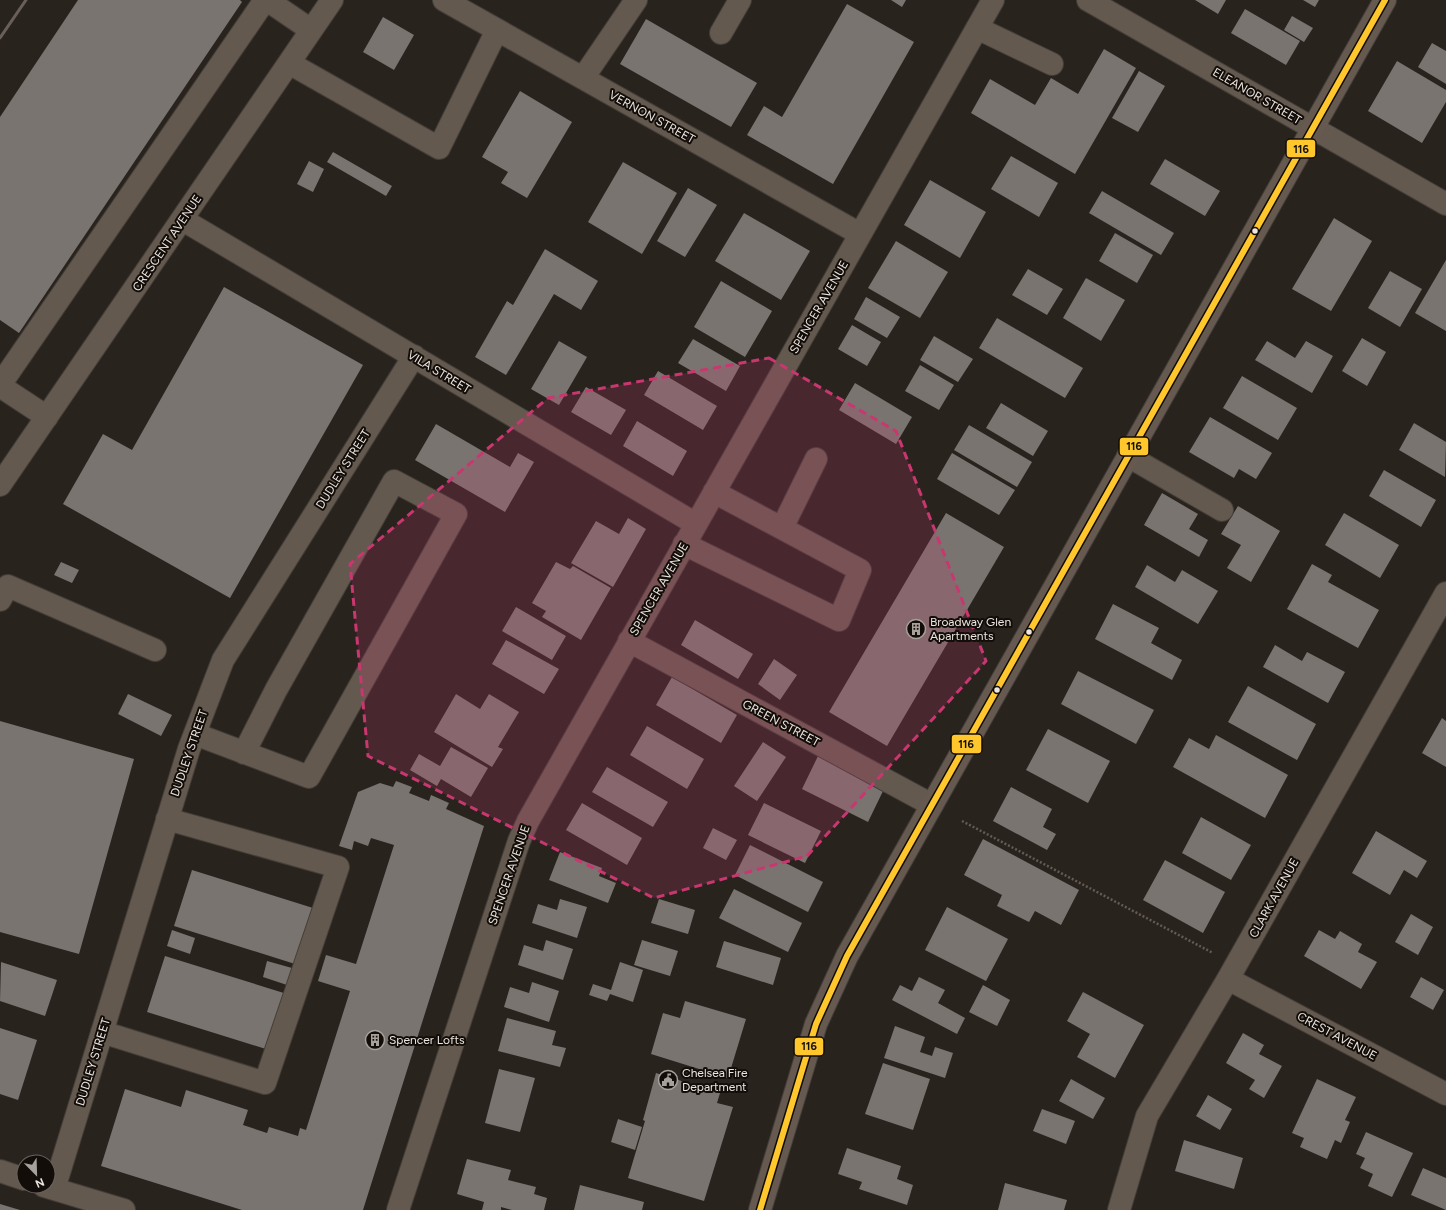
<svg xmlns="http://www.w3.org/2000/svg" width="1446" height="1210" font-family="Figtree,sans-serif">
	<rect width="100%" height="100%" fill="#29231e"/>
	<!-- building -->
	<path fill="#7a7470" d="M78,0H240L242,2L19,333L0,320V117Z
		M891,0H906L902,7Z
		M1195,0H1226L1218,14Z
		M1303,0H1319L1315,7Z
		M847,4L914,42L833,184L747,135L764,106L782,117Z
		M1245,9L1300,41L1286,65L1231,33Z
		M1292,16L1313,28L1304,42L1284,30Z
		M383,17L414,35L394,70L363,52Z
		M646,19L757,83L731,127L620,64Z
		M1432,43L1446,51V84L1418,67Z
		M1104,49L1136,68L1075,174L971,113L990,79L1035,105L1051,78L1078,94Z
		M1397,61L1446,90V102L1422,143L1368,111Z
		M1139,71L1165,86L1138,132L1112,118Z
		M520,91L572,122L527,198L501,183L508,172L482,157Z
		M333,152L392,186L386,196L327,162Z
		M1011,156L1058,183L1039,217L991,189Z
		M1165,159L1220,191L1205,216L1150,184Z
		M309,161L324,169L313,192L297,184Z
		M623,162L677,193L642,254L588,222Z
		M930,180L986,212L960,258L904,225Z
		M688,188L717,205L685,257L657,241Z
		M1102,191L1174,233L1161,255L1089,213Z
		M744,213L810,251L781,300L715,261Z
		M1334,218L1372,241L1331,311L1292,289Z
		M1115,233L1153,255L1137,283L1099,261Z
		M896,241L948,272L920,318L868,288Z
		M545,249L598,281L581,310L554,294L506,375L475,357L507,301L513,305Z
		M1446,260V331L1415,313Z
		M1028,269L1063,289L1047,315L1012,295Z
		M1390,271L1422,289L1400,327L1368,308Z
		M1086,278L1125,300L1101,341L1063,318Z
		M721,281L772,311L745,357L694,327Z
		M224,287L363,365L230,598L63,504L103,434L132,450Z
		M866,297L900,317L887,338L854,319Z
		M997,318L1083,368L1065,398L979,348Z
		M852,325L881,342L867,366L838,349Z
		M934,336L973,359L958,382L920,360Z
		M1362,338L1386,352L1367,386L1342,371Z
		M693,339L740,366L726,391L678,363Z
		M559,341L587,357L559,405L531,389Z
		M1267,341L1295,358L1306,341L1333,356L1312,393L1255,360Z
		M920,365L954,385L939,410L905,391Z
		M658,371L717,406L703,430L644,395Z
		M1242,376L1297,408L1278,440L1223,408Z
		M855,383L912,417L896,444L839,410Z
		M586,387L626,410L611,435L571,412Z
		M1001,403L1048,431L1033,456L986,428Z
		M1210,417L1272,453L1256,479L1239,469L1234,478L1189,452Z
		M637,421L687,451L673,476L623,446Z
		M1414,423L1446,442L1445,477L1399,450Z
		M436,424L510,467L518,453L534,462L505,512L415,460Z
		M969,425L1032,462L1017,487L954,450Z
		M952,453L1015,490L999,515L937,479Z
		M1384,470L1436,500L1421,527L1369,496Z
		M1162,493L1198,514L1189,529L1208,540L1199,557L1144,525Z
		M1238,506L1280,531L1251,582L1227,568L1241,545L1221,534Z
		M946,513L1004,547L887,746L829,712Z
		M1344,513L1399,545L1380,578L1325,545Z
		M628,518L646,529L613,587L571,563L596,521L619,534Z
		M61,562L79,570L72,583L54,575Z
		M556,562L570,569L573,566L611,588L581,640L542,617L546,611L532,603Z
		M1312,564L1332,575L1328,582L1379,610L1358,648L1287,609Z
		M1147,565L1175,582L1182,570L1218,591L1198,624L1135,587Z
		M1113,604L1159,628L1151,643L1182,660L1172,680L1095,639Z
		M516,607L566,636L552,660L502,631Z
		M695,620L753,654L738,679L681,645Z
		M506,640L559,669L544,694L492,664Z
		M1275,645L1302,661L1307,652L1345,672L1328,703L1263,667Z
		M774,659L797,675L780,700L758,684Z
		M1078,671L1154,710L1136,744L1061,704Z
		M672,677L737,715L721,743L656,705Z
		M1248,686L1316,724L1297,760L1228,722Z
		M128,694L172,715L161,736L118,714Z
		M456,694L480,709L489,694L519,712L498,747L503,749L492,767L434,732Z
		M1442,718L1446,721V767L1422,753Z
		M0,721L134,759L79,954L0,932Z
		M647,726L704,759L687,789L630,755Z
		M1048,729L1110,761L1088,803L1026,770Z
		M1216,735L1288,775L1265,818L1173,767L1189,738L1209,749Z
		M763,742L786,757L757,801L734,786Z
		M451,747L488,768L471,797L441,779L437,786L410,770L419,754L440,766Z
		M818,756L884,789L868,822L802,789Z
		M607,767L668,802L653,827L592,792Z
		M396,781L412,787L409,793L429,801L431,795L449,803L446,809L484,826L363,1210H242L101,1166L125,1089L181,1107L186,1090L248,1110L243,1125L267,1133L269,1127L298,1136L300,1128L306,1130L350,991L318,981L326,955L356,964L394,845L371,838L368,846L354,841L352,850L339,846L358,792L380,783L393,787Z
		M1011,787L1052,809L1043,827L1056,834L1047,850L993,821Z
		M582,803L642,838L627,865L566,830Z
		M764,803L821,831L805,863L748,835Z
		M1201,817L1251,845L1231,880L1182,853Z
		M713,828L737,840L726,860L703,848Z
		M1376,831L1427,861L1417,878L1404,870L1390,895L1352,873Z
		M983,839L1079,890L1061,925L1035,911L1029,922L997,906L1002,895L964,875Z
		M750,845L823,882L808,912L735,875Z
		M560,852L602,868L599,876L616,883L608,903L549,880Z
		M1165,860L1225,892L1203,933L1143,900Z
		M192,870L313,908L295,964L174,926Z
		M734,889L802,923L788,952L719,918Z
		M560,899L587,907L577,938L532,923L538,904L557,910Z
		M659,899L695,910L688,934L651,923Z
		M947,907L1008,939L986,981L925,950Z
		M1411,914L1433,927L1418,955L1395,942Z
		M172,930L195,938L190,954L167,946Z
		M1319,930L1335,939L1340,931L1362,944L1358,952L1377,962L1361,989L1304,956Z
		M546,940L573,949L563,980L518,965L524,945L543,951Z
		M642,940L678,951L670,976L634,965Z
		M724,941L781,958L773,985L716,967Z
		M165,956L287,994L269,1050L147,1012Z
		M267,961L292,968L287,985L263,977Z
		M1,962L57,980L45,1016L0,1001Z
		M620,962L643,970L633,1002L610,994L607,1001L589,995L593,984L611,990Z
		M919,977L945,990L938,1003L965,1018L957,1034L892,1000L900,985L912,991Z
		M1421,977L1444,990L1433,1010L1410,997Z
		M532,982L559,991L549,1022L504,1007L510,987L529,993Z
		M983,985L1010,1000L997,1026L969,1012Z
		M1083,992L1144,1025L1115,1078L1077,1057L1090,1034L1067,1021Z
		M685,1001L746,1019L728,1078L651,1054L663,1013L680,1018Z
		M507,1018L556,1031L552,1045L566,1048L560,1067L498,1051Z
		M895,1026L925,1037L920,1052L932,1056L935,1047L953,1053L945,1078L884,1058Z
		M0,1028L37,1040L18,1100L0,1094Z
		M1243,1033L1264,1045L1259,1054L1282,1066L1264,1098L1249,1089L1255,1080L1226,1063Z
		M883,1063L930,1079L913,1130L865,1114Z
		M499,1069L535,1078L520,1132L485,1123Z
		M656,1073L720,1093L717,1103L733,1107L704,1201L628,1178L645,1121L643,1120Z
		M1071,1079L1105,1098L1093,1119L1059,1101Z
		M1317,1079L1356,1097L1345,1120L1350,1122L1341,1143L1335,1140L1327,1159L1300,1147L1304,1138L1292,1133Z
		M1208,1095L1232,1109L1220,1130L1196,1116Z
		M1042,1109L1075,1121L1066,1144L1033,1131Z
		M618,1119L642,1127L635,1150L611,1142Z
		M1366,1132L1413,1153L1392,1197L1368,1186L1373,1174L1360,1168L1365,1158L1356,1154Z
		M1184,1140L1243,1158L1234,1189L1175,1171Z
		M847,1148L901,1166L897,1179L913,1185L907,1205L859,1189L862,1182L838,1174Z
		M467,1159L511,1170L508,1180L536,1187L534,1194L547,1198L544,1210H512L501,1207V1210H482L484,1202L457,1194Z
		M1423,1168L1446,1178V1210L1411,1195Z
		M1005,1183L1067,1200L1064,1210H998Z
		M580,1185L644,1202L642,1210H574Z
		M0,1204L20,1210H0Z"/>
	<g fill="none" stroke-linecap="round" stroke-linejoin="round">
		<defs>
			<path id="minor" d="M267,0L311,30
				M444,0L860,234
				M1088,0L1446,204
				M977,28L1052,64
				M721,33L740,0
				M289,63L439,148L497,30
				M583,78L636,0
				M183,220L696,524
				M0,385L265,0
				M0,386L47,417
				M1128,456L1222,510
				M0,485L332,0
				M782,528L816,459
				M684,544L839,620L860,570L714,492
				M0,600L8,586L155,650
				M629,641L932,805
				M195,734L309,777L456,514L394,481L276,690L244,753
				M1228,979L1446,1094
				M102,1032L265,1083L338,867L167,819
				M0,1171L24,1179
				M44,1186L124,1210
				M54,1189L189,749L223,660L414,356
				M398,1210L519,841L528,821L993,0
				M1119,1210L1147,1116L1228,979L1446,593"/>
			<path id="major" d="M760,1210L816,1024L847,956L1385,0"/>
		</defs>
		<!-- minor casing -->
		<use href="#minor" stroke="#443e3a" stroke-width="24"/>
		<!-- major casing -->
		<use href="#major" stroke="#443e3a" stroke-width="24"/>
		<!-- path -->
		<path stroke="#645b54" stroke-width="2.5" stroke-dasharray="2 2" stroke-linecap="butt" d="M962,821L1213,953"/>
		<!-- minor -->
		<use href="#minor" stroke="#64594f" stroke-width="22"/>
		<!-- major -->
		<use href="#major" stroke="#655950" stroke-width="22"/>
		<!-- rail -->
		<path stroke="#685f59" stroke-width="3" d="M0,38L26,0"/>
		<defs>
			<path id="bus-1" d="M760,1210L816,1024L847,956L1385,0"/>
		</defs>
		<!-- bus-1 casing -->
		<use href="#bus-1" stroke="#120d09" stroke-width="9"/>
		<!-- bus-1 -->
		<use href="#bus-1" stroke="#ffc72c" stroke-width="6"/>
	</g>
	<!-- marked area -->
	<path fill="#c8376f" fill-opacity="0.2" stroke="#c8376f" stroke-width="3" stroke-dasharray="8 5" stroke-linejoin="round" d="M769,358L896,431L986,661L807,856L654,898L368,756L350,564L548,398Z"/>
	<!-- icons -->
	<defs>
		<symbol id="building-ring" viewBox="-11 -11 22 22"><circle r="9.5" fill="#120d09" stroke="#a8a19b" stroke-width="1.5"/><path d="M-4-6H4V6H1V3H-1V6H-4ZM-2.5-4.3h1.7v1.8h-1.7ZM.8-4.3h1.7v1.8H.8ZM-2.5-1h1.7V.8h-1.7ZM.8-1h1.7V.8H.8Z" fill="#a8a19b"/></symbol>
		<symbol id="civic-ring" viewBox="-11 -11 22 22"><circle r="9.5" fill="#120d09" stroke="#a8a19b" stroke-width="1.5"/><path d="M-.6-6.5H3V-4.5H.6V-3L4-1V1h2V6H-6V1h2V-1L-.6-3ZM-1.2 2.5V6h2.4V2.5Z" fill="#a8a19b"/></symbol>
	</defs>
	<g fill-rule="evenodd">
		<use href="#building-ring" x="905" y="618" width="22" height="22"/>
		<use href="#building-ring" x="364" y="1029" width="22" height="22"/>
		<use href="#civic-ring" x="657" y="1069" width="22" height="22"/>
	</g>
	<!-- markers -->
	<g fill="#ede5df" stroke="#120d09" stroke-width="1.5">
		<circle cx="1255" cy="231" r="3.5"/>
		<circle cx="1029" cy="632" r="3.5"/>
		<circle cx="997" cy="690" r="3.5"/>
	</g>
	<g text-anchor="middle" stroke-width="4" stroke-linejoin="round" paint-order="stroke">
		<!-- street labels -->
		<g font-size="12" fill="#ede5df" stroke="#120d09">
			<text transform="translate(1257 96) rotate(30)" y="4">ELEANOR STREET</text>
			<text transform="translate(652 117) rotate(29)" y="4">VERNON STREET</text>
			<text transform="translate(167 243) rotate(-56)" y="4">CRESCENT AVENUE</text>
			<text transform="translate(819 307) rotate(-60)" y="4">SPENCER AVENUE</text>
			<text transform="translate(439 372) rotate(31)" y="4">VILA STREET</text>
			<text transform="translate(343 469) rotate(-58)" y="4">DUDLEY STREET</text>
			<text transform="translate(659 589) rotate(-60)" y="4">SPENCER AVENUE</text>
			<text transform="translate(781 723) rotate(28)" y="4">GREEN STREET</text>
			<text transform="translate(189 753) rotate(-71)" y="4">DUDLEY STREET</text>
			<text transform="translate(509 875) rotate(-71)" y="4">SPENCER AVENUE</text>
			<text transform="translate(1274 898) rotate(-61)" y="4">CLARK AVENUE</text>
			<text transform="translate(1337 1036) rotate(28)" y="4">CREST AVENUE</text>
			<text transform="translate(93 1062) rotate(-73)" y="4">DUDLEY STREET</text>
		</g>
		<!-- poi labels -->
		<g font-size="12" fill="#ede5df" stroke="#120d09" text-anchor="start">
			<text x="930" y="626">Broadway Glen<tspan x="930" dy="14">Apartments</tspan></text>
			<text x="389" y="1044">Spencer Lofts</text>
			<text x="682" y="1077">Chelsea Fire<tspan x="682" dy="14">Department</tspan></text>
		</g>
	</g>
	<g stroke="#120d09" stroke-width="1.5">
		<rect x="1286" y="139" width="30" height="19" rx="4" fill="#ffc72c"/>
		<rect x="1119" y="437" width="30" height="19" rx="4" fill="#ffc72c"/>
		<rect x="951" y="734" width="31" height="20" rx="4" fill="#ffc72c"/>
		<rect x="794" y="1037" width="30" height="19" rx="4" fill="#ffc72c"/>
	</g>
	<g font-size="11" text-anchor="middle" font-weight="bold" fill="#111">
		<text x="1301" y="153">116</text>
		<text x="1134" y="450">116</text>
		<text x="966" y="748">116</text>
		<text x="809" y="1050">116</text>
	</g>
	<!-- north arrow -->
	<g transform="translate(36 1174) rotate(157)"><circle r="19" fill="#120d09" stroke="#6a635f"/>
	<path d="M0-3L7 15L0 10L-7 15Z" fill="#a8a19b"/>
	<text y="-6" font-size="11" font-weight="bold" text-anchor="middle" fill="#ede5df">N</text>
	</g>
</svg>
